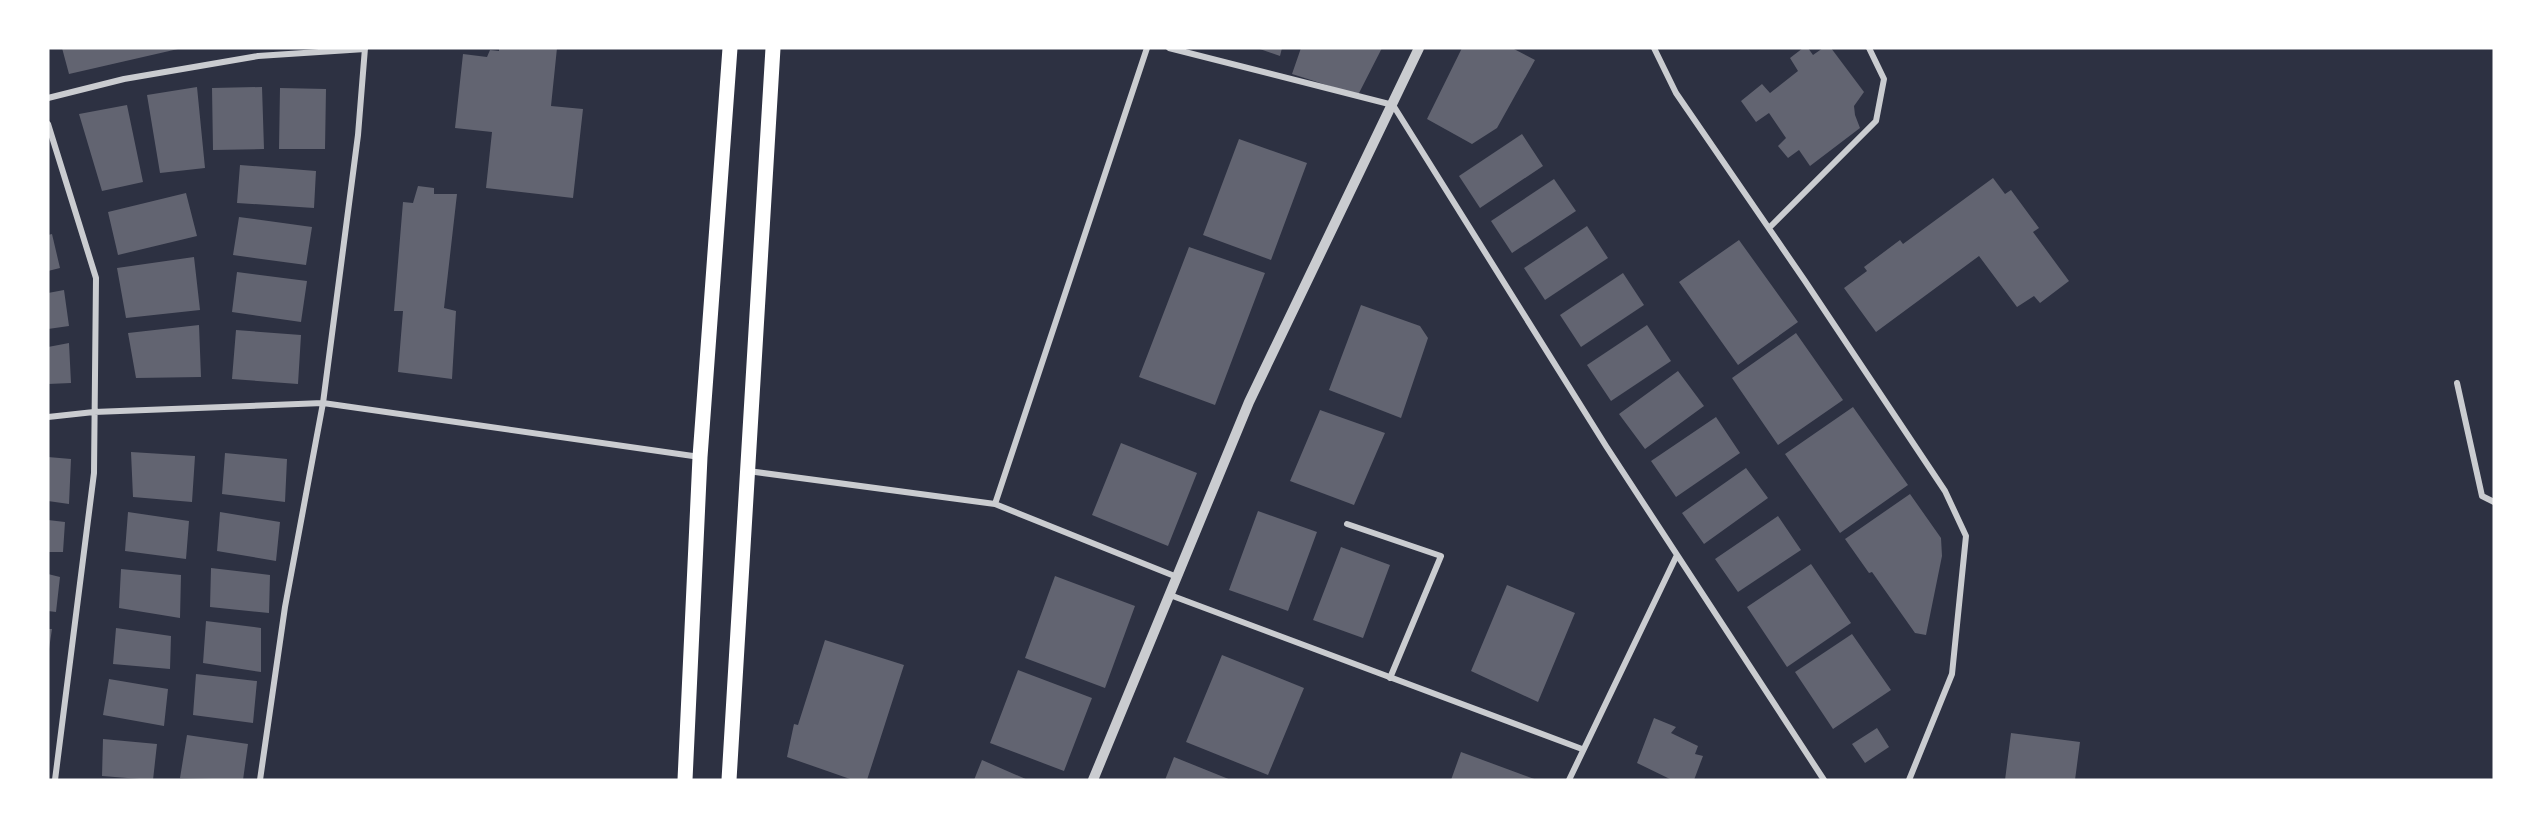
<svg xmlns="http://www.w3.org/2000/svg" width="2542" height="828" font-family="'PT Sans',sans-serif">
	<rect width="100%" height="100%" fill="#2d3142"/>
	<!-- building -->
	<path fill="#626471" d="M62,48H178V49L69,74Z
		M499,48H557L551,106L583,109L573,198L486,188L492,132L455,128L463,54L487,57L490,50L499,51Z
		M1257,48H1282L1280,56Z
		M1301,48H1382L1358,95L1292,74Z
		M1462,48H1512L1535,60L1497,128L1472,144L1427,119Z
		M1803,48H1808L1813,55L1823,48H1831L1864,92L1854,106L1855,115L1860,128L1810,166L1799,150L1788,158L1778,146L1786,138L1769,113L1756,122L1741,101L1762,84L1770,93L1798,71L1790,58Z
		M197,87L205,168L160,173L147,95Z
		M262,87L264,149L213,150L212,88Z
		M280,88L326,89L325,149H279Z
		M127,105L143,182L102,191L79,114Z
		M1522,134L1543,166L1480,208L1459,176Z
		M1239,139L1307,163L1271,260L1203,235Z
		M240,165L316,171L314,208L237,203Z
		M1993,178L2005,194L2011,190L2039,228L2033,232L2069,281L2040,303L2034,296L2017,307L1979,256L1876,332L1844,288L1867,271L1864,267L1900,240L1903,244Z
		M1554,179L1576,211L1512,253L1491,221Z
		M418,186L434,188V194H457L444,308L456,311L452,379L398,372L403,311H394L403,202L413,203Z
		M186,193L197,236L118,255L108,212Z
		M239,217L312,227L306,265L233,255Z
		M1587,226L1608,258L1545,300L1524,268Z
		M52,234L60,268L48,271V235Z
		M1739,240L1798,322L1738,365L1679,282Z
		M1189,247L1265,273L1215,405L1139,377Z
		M194,257L200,310L126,318L117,268Z
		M237,272L307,281L301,322L232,312Z
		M1623,273L1644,305L1581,347L1560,315Z
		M64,290L69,326L48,329V293Z
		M1361,305L1420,326L1428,338L1401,418L1329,390Z
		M199,325L201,377L136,378L128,333Z
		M1647,325L1671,361L1611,401L1587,365Z
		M236,330L301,335L298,384L232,379Z
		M1796,333L1843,400L1778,445L1732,378Z
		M69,343L71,383L48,384V347Z
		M1678,371L1704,406L1645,449L1619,414Z
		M1853,407L1908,485L1840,533L1785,454Z
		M1320,410L1385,433L1354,505L1290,481Z
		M1716,417L1740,453L1676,497L1651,461Z
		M1121,443L1197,473L1168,546L1092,515Z
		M131,452L195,456L192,502L133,497Z
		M225,453L287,459L285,502L222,494Z
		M48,457L71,459L69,504L48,501Z
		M1746,468L1768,498L1704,544L1682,513Z
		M1910,494L1941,538L1942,556L1926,635L1915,633L1872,572L1869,573L1845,539Z
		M1258,511L1317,532L1288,611L1229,590Z
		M128,512L189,521L186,559L125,551Z
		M220,512L280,522L276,561L217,551Z
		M1778,516L1801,550L1738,592L1715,559Z
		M48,520L65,522L63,552H48Z
		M1341,547L1390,565L1363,638L1313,620Z
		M1811,564L1851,623L1787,667L1747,607Z
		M211,568L270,575L269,613L210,607Z
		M121,569L181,575L180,618L119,608Z
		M48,574L60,577L56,612L48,611Z
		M1055,576L1135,606L1105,688L1025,658Z
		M1507,585L1575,613L1538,702L1471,671Z
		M206,621L261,628V672L203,663Z
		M116,628L171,636L170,669L113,664Z
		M48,629H52L49,649H48Z
		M1852,634L1891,690L1833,729L1795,672Z
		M825,640L904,665L867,780H853L787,757L794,724L798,725Z
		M1222,655L1304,688L1268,775L1186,742Z
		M1018,670L1092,698L1064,771L990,743Z
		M196,674L257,681L253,723L193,715Z
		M109,679L168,689L164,726L103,715Z
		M1654,718L1676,727L1671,733L1698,746L1695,754L1703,756L1694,780H1672L1637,763Z
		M1877,728L1889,747L1865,763L1852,744Z
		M2011,733L2080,742L2075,780H2005Z
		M187,735L248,744L243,780L180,778Z
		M103,739L157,744L153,780L102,776Z
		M1461,752L1537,780H1451Z
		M1174,757L1231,780H1165Z
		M982,760L1028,780H974Z"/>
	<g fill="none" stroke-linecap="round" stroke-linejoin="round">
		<!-- minor -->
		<path stroke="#caccd0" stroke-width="6" d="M1169,48L1393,105L1606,446L1824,780
			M1654,48L1676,93L1805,281L1945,491L1966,536L1952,674L1909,780
			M48,98L124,79L258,56L365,49
			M48,124L96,278L94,473L55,780
			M1769,228L1876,121L1884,79L1869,48
			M2457,383L2482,496L2494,502
			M48,417L94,412L323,403L700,457
			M748,471L995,504L1177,577
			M995,504L1147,48
			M1347,524L1441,556L1390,678
			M1170,595L1582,749
			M260,780L285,607L323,403L358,135L365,48
			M1569,780L1677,555"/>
		<!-- tertiary -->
		<path stroke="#caccd0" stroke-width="10" d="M1093,780L1249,402L1419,48"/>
		<!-- primary -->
		<path stroke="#fff" stroke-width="15" d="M685,780L700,457L730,48
			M729,780L773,48"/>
	</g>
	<!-- border -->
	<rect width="2542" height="828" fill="none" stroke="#ffffff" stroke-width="99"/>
</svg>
